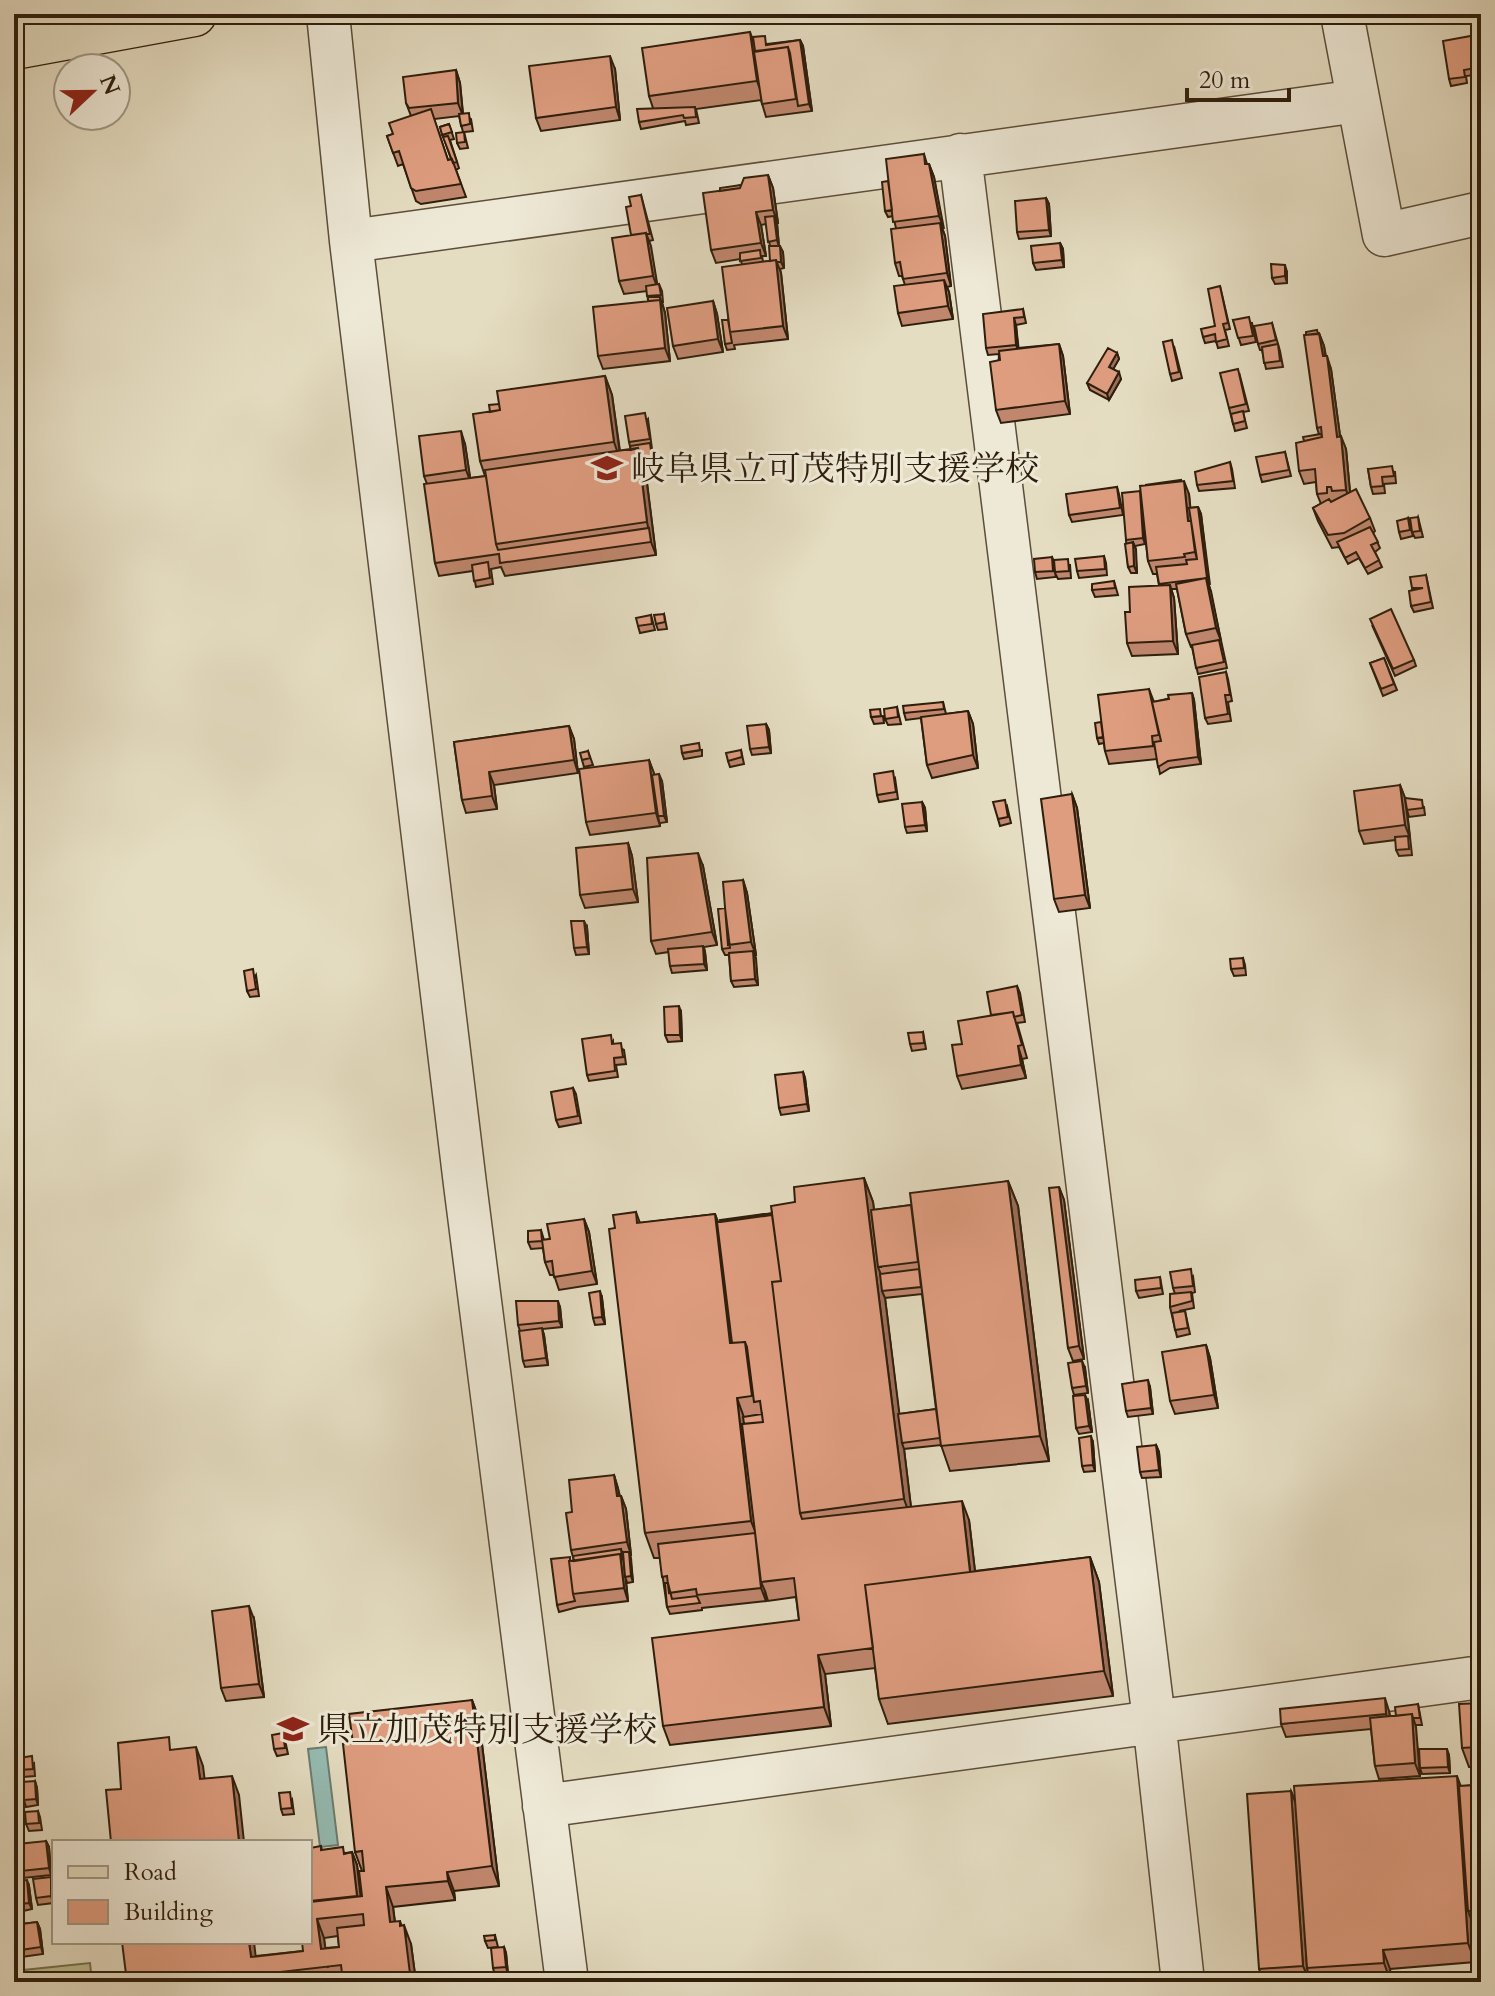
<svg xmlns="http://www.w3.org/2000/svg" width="1495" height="1996" font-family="Cardo,'Noto Serif JP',serif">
	<rect width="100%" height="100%" fill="#e5ddc2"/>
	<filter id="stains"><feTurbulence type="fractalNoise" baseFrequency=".0025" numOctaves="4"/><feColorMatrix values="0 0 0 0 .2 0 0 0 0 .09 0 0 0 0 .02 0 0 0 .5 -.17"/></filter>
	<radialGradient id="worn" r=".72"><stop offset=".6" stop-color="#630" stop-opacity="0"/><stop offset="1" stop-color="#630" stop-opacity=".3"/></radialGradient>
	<!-- green -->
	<path fill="#bbbf8e" stroke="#746e4d" stroke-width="2" d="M90,1963L92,1982H14V1971Z"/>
	<!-- water -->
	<path fill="#96bcb4" stroke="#6c7d71" stroke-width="2" d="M326,1747L338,1845L320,1847L308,1749Z"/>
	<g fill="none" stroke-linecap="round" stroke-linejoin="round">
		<defs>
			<path id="minor" d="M328,14L351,241L465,1184L567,1982
				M1342,14L1384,235L1481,213
				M960,155L1154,1720L1183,1982
				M351,241L1358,101
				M544,1806L1481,1677"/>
			<path id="major" d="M14,47L194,14"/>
		</defs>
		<!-- minor casing -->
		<use href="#minor" stroke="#5c4e3a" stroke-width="45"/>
		<!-- major casing -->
		<use href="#major" stroke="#2e1e0c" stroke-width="47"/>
		<!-- minor -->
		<use href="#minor" stroke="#eee9d7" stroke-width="42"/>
		<!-- major -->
		<use href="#major" stroke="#e5ddc2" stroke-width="44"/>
	</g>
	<!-- wall -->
	<path fill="#c0876e" stroke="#2e1e0c" stroke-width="2" fill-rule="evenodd" d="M1476,35L1481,54V74L1466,76L1467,83L1451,86L1449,79Z
		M800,40L803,46L812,111L766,117L761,100L696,109L699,123L686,125L685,121L641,129L639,122L653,108L649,96L754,44H767Z
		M615,69L620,120L541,131L536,118Z
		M456,70L460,83L463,113L471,119L473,131L464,132L468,148L460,149L457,143L463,132L459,116L434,119L448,160L451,159L440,127L449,124L454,139L450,140L459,168L456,170L466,197L421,204L416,201L403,164L398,166L387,136L393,134L411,116L406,103Z
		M924,154L927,164H929L934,177L943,230L945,236L951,286L947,287L949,292L953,319L902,326L898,313L905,285L902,276H899L895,263L896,228L893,216L888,217L885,211L888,181Z
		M768,175L773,188L778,223H777L779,246L783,252L784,268L780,269L781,273L788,339L734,345L735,349L727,350L725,344L728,320L742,264L740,259L716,263L711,250L720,191L741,185ZM766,224L770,246V261L763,262L762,256H766L761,225Z
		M641,195L653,240L649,241L657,285L659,284L662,291L663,302H662L665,313L670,361L603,369L598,356L648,301L647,291L624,294L619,281L631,235V206Z
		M1046,198L1049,204L1051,236L1019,239L1017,232Z
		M1060,243L1063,249L1064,267L1036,270L1033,263Z
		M1287,272V283L1275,284L1272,278Z
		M1220,286L1230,329L1225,330L1229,346L1218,348L1216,341L1205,343L1203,337L1215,326Z
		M713,301L717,314L723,352L678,359L673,346Z
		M1023,309L1026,323L1016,325L1018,348L1059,344L1063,356L1070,414L1001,423L996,410L999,354L988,355L986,348Z
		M1233,320L1252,323L1256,342L1241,345Z
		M1272,323L1280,351L1283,367L1266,369L1262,350H1260L1258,344Z
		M1319,333L1324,346L1326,356L1331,369L1340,436L1346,449L1350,492L1370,518L1375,531L1373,533L1380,548L1375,552L1382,567L1368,574L1359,558L1348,564L1339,547L1332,548L1318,521L1313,508L1321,504L1317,494L1316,482L1304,484L1299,471L1304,441L1319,434L1317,428Z
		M1174,346L1182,378L1172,381L1170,374Z
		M1117,353L1119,359L1113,369L1121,379L1109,400L1090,390L1087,383Z
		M605,376L612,395L620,451L631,450L629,442L648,419L654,464L645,466L656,555L505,576L501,567L491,569L493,584L476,587L473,571L439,576L435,563L427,484L424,476L465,444L470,478L485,476L480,461L490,412L499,404Z
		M1240,376L1249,411L1243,412L1247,428L1235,431L1229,408Z
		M1285,452L1291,476L1262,482L1260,475Z
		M1230,462L1232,469L1235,488L1199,491L1197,485Z
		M1368,469L1395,472L1396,483L1384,484L1385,493L1373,494L1371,487Z
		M1117,487L1119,494L1123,515L1072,522L1069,515Z
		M1140,491L1189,494L1190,508L1198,507L1201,514L1209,585L1227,668L1198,674L1192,647H1191L1186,634L1177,589H1171L1174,598L1178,654L1132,656L1127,643L1130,612L1159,585L1157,574H1153L1148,561L1143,518L1145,544L1135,546L1137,573H1131L1128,567L1126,540Z
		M1418,517L1423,537L1415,538L1412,532Z
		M1408,518L1413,536L1401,539L1399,532Z
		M1104,556L1106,563L1107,575L1079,578L1077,571Z
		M1052,557L1055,564L1070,565L1071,578L1058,579L1055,573L1056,577L1037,579L1035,572Z
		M1426,575L1433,608L1414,612L1411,606L1412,588Z
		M1114,581L1118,595L1095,597L1092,590Z
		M664,614L667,629L658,630L656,624Z
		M651,615L655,630L640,633L638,626Z
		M1372,625L1414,660L1416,666L1395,676Z
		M1384,658L1397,690L1383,696L1370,663Z
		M1226,672L1228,679L1232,701L1228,702L1231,721L1208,724L1205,718Z
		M1149,689L1154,702L1192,693L1194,700L1201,764L1170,768L1160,774L1157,759L1109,764L1105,751L1104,743L1099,744L1097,738L1101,722Z
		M943,702L946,714L968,711L973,724L978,768L932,778L927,765L921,718L906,720L904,713Z
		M897,707L901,724L888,725L885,719Z
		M883,716L884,723L874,724L871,717Z
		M766,724L769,730L771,753L752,755L750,749Z
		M569,726L574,739L578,773L494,785L497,809L466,813L462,800L454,742Z
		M702,750V756L684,759L682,753Z
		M741,750L744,764L730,767L728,761Z
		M588,751L593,765L584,767L582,760Z
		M649,760L654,775L662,781L667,822L660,823V826L590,835L586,822Z
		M895,778L898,799L879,802L877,795Z
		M1400,785L1405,798L1424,807L1425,815L1409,817L1407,810L1412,855L1399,856L1396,850V840L1364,844L1359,831Z
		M1072,794L1077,808L1090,908L1059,912L1054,899Z
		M922,802L925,808L927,831L907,833L905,827Z
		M1007,806L1011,823L1000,826L998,819Z
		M628,843L632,856L638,902L585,908L580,895Z
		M703,866L717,945L704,947L705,952L707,970L672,973L670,966L669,952L656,954L651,941Z
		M743,880L747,893L756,955H755L758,985L734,987L731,981L729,955H725L722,949L725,908Z
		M587,927L589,954L576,955L574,948Z
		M1243,958L1245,965L1246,975L1234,976L1231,969Z
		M256,975L259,996L250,997L247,991Z
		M1017,986L1020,993L1025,1022L1017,1023L1027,1058L1022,1059L1026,1078L962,1089L957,1076L962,1044L991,1015Z
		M681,1012L682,1041L668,1042L665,1035Z
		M923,1032L926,1049L912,1051L910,1044Z
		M613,1041V1044L624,1050L626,1064L616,1065L618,1077L589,1081L587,1075Z
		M803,1072L805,1078L809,1111L781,1115L779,1108Z
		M573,1088L576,1094L581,1123L559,1127L556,1120Z
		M864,1178L873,1202L874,1210L911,1205L1008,1181L1018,1206L1049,1461L950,1471L941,1445L904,1449L911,1507L969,1520L975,1571L1090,1557L1099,1582L1113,1696L888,1724L879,1699L875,1668L825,1674L831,1726L670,1745L663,1726L799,1620L796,1597L768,1601L765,1591L766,1601L702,1608V1610L670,1614L667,1607L660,1558H654L645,1533L615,1228L636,1212L640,1223L715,1214L718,1222L772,1213L795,1202ZM922,1294L936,1409L899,1414L885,1298Z
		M1059,1187L1064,1200L1084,1359L1073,1361L1068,1348Z
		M584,1219L589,1232L597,1284L559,1290L554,1275H550L545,1262L543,1248L531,1249L528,1242L541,1230L544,1240L550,1239Z
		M1193,1276L1195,1292L1192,1293L1194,1308L1179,1311H1185L1190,1334L1177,1337L1170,1307L1175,1294L1173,1288Z
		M1160,1277L1163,1294L1139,1298L1136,1291Z
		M602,1298L605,1324L595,1325L593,1318Z
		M560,1307L562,1327L542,1329L544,1335L548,1365L525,1367L523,1361L520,1331L518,1325Z
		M1206,1345L1210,1358L1218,1408L1175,1414L1170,1401L1178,1350Z
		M1085,1368L1088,1393L1074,1395L1072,1388Z
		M1150,1387L1153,1414L1128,1417L1126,1411Z
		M1088,1401L1092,1432L1079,1434L1076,1428Z
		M1093,1443L1095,1471L1084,1472L1082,1466Z
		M1156,1445L1159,1452L1161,1477L1142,1478L1140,1472Z
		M614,1475L620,1496H621L626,1509L631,1555H630L633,1582L627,1583L626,1579L628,1601L578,1607L559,1612L557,1605L571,1561H574L571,1550L572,1512Z
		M254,1619L264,1697L226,1701L221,1688Z
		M472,1700L479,1719L499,1886L454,1891L455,1900L393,1907L395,1922L401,1926L411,1944L416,1982H127L256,1956L303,1951L321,1846L322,1850L346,1853L352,1852L357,1865L362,1896V1871L355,1852L353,1743ZM338,1936L339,1947L325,1948L324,1938Z
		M1481,1703V1924H1473L1475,1962L1390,1969L1391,1982H1312L1310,1977V1982H1264L1259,1969L1291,1791L1296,1803L1475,1785L1473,1767H1469L1462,1748Z
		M1418,1704L1422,1725H1415L1420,1776L1379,1779L1375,1766L1371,1729L1286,1737L1281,1724L1389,1711L1390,1716H1396Z
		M285,1740L288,1754L277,1756L274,1749Z
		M1449,1755L1450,1773L1422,1774L1420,1768Z
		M34,1763L35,1776L23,1777L20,1770Z
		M35,1781L37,1788L38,1805L26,1807L24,1800Z
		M292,1799L294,1814L283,1815L281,1809Z
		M38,1811L40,1817L42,1830L29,1831L26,1824Z
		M46,1841L49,1847L51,1875L23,1878L21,1871Z
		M51,1877L53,1883V1903L38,1905L36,1898Z
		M29,1886L32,1909L23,1911L20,1904Z
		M37,1922L40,1929L43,1954L14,1958V1925Z
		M495,1935L498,1947L488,1948L485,1941Z
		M504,1947L506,1953L508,1974L496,1975L503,1974L505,1982H491L495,1975L493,1968Z"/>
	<!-- shaded-wall -->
	<path fill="#9c6e5a" stroke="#2e1e0c" stroke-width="2" d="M750,32L757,51L764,100L757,81Z
		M800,40L803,46L812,111L809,104Z
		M610,56L615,69L620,120L616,107Z
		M456,70L460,83L463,116L458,103Z
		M929,164L934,177L944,229L939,216Z
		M768,175L773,188L778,223L773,210Z
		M1046,198L1049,204L1051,236L1049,230Z
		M756,212L761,225L766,256L761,243Z
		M774,216L777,223L779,247L777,240Z
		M940,223L945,236L951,286L947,273Z
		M646,233L651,246L658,289L653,276Z
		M1060,243L1063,249L1064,267L1062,260Z
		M780,246L783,252L784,268L781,262Z
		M776,260L781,273L788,339L783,326Z
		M1285,265L1287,272V283L1285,276Z
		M944,280L949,292L953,319L948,306Z
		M660,297L665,313L670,361L665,348Z
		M713,301L717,314L723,352L718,339Z
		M1014,318L1016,325L1019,352L1016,345Z
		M1319,333L1324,346L1327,369L1323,356Z
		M1059,344L1063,356L1070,414L1065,401Z
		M1117,353L1119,359L1111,373L1109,367Z
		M1327,356L1331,369L1342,450L1337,437Z
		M1119,372L1121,379L1109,400L1107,394Z
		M605,376L612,395L621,462L614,442Z
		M461,431L465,444L471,483L466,470Z
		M1341,436L1346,449L1351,502L1346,490Z
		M638,448L645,468L656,555L651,542L647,522Z
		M1184,481L1189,494L1192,523L1199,565L1195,552L1188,521Z
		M1140,491L1142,497L1145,544L1143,538Z
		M1198,507L1201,514L1210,585L1207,578Z
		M1133,542L1136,549L1137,573L1134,566Z
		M1206,578L1211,591L1221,641L1216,628Z
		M1170,585L1174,598L1178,654L1173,641Z
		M1192,693L1194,700L1201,764L1198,757Z
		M968,711L973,724L978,768L973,755Z
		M766,724L769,730L771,753L769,747Z
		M569,726L574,739L578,773L574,760Z
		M649,760L654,773L659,816H658L660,826L656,813Z
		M489,772L494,785L497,809L492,796Z
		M659,774L662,781L667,822L664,816Z
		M1400,785L1405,798L1410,838L1405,825Z
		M1072,794L1077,808L1090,908L1085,895Z
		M922,802L925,808L927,831L925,825Z
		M628,843L632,856L638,902L633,889Z
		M698,853L703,866L717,945L712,932Z
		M743,880L747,893L756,955L751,942Z
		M584,921L587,927L589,954L587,947Z
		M703,946L705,952L707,970L704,964Z
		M753,951L756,958L758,985L755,979Z
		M679,1006L681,1012L682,1041L680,1035Z
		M1018,1046L1022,1059L1026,1078L1021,1065Z
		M803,1072L805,1078L809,1111L807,1104Z
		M864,1178L873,1202L881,1267H878L883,1280L882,1291L885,1298L903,1443H902L904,1449L913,1524L904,1499Z
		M1008,1181L1018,1206L1049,1461L1040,1436Z
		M1059,1187L1064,1200L1084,1359L1079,1346Z
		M715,1214L724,1241L737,1348L730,1343Z
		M584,1219L589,1232L597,1284L592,1271Z
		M600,1291L602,1298L605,1324L602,1317Z
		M558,1301L560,1307L562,1327L559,1321Z
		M542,1328L544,1335L548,1365L546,1358Z
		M1206,1345L1210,1358L1218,1408L1214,1395Z
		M1082,1361L1085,1368L1088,1393L1086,1386Z
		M1148,1380L1150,1387L1153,1414L1151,1408Z
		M1085,1395L1088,1401L1092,1432L1089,1426Z
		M737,1398L746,1423L761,1546L751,1521Z
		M1091,1436L1093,1443L1095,1471L1093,1465Z
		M1156,1445L1159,1452L1161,1477L1159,1470Z
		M614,1475L618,1488L622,1509L617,1496Z
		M621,1496L626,1509L631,1555L627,1542Z
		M962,1501L969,1520L978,1597L971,1578Z
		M755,1533L761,1582L765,1591L766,1601L761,1588Z
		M621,1549L623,1556L628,1601L624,1588L620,1554Z
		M629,1552L631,1558L633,1582L631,1576Z
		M1090,1557L1099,1582L1113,1696L1104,1671Z
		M249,1606L254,1619L264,1697L259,1684Z
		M818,1655L825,1674L831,1726L824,1707Z
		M1385,1698L1389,1711L1391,1727L1386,1714Z
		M472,1700L479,1719L499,1886L492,1866Z
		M1412,1714L1416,1727L1420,1776L1415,1763Z
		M196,1747L203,1766L207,1798L200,1779Z
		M1447,1749L1449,1755L1450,1773L1448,1767Z
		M232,1776L239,1795L244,1842H239Z
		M1457,1776L1464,1795L1468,1911L1473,1924L1475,1962L1468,1943Z
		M35,1781L37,1788L38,1805L36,1799Z
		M1291,1791L1298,1810L1307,1968L1310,1982L1303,1966Z
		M46,1841L49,1847L51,1875L49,1868Z
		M352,1852L357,1865L362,1909L357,1896Z
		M447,1872L454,1891L455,1900L448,1881Z
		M51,1877L53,1883V1903L51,1896Z
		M27,1880L29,1886L32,1909L29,1903Z
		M386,1887L393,1907L397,1941L390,1922Z
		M317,1919L324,1938L328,1968L321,1949Z
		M400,1921L406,1938L404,1925L411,1944L416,1982H411Z
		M37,1922L40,1929L43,1954L41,1947Z
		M249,1942H254L258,1976L251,1957Z
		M504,1947L506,1953L508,1974L506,1967Z
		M1383,1950L1390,1969L1391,1982L1384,1963Z"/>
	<!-- building -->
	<path fill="#df9d80" stroke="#2e1e0c" stroke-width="2" fill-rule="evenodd" d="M750,32L757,81L649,96L642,48Z
		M1476,35L1479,54H1481V67L1464,70L1465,77L1449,79L1443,41Z
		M765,36L766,45L800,40L809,104L798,106L790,53L788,47L755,51L753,37Z
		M788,47L796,99L762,104L754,52Z
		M610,56L616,107L536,118L529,66Z
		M456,70L458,103L409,108L406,103L403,77Z
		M695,107L696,117L684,118L683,115L639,122L637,109Z
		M431,109L448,160L452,159L461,184L416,191L411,188L399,151L393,153L387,136L393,134L389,123Z
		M469,113L470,124L461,126L459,114Z
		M449,124L452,132L442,135L440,127Z
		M464,132L465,142L457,143L456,133Z
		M448,136L457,162L453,163L443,137Z
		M924,154L925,164H929L939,216L893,222L886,159Z
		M768,175L773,210L756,212L761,243L711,250L703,193L740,188L744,178Z
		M888,181L892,210L885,211L882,182Z
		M741,185L740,188L720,191V188Z
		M641,195L650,234H646V233L631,235L626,207L631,206L629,197Z
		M1046,198L1049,230L1017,232L1015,201Z
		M774,216L777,240L768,242L765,217Z
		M940,223L947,273L903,279L900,262L895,263L891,229Z
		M646,233L653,276L619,281L612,238Z
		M1060,243L1062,260L1033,263L1031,246Z
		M769,246H780L781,262H777L776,260L770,261Z
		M760,250L761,258L740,261V253Z
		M776,260L783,326L730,332L722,267Z
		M1271,264L1285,265V276L1272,278Z
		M944,280L948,306L898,313L894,286Z
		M659,284L661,295L647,296L646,286Z
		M1220,286L1228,323L1223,324L1227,339L1216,342L1215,334L1203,337L1201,329L1215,326L1208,289Z
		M648,297H660V300L648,301Z
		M660,300L665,348L598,356L593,307Z
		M713,301L718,339L673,346L667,308Z
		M1023,309L1024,317L1014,318L1016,345L986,348L983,314Z
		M1249,317L1253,336L1238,338L1233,320Z
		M722,320H728L732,343L725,344Z
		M1272,323L1276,340L1258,344L1254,326Z
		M1317,330L1318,334L1306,335V332Z
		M1319,333L1323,356H1327L1337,437L1341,436L1346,490L1332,491L1331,487H1327V493L1317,494L1315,469L1299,471L1296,443L1322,437L1321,427L1317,428L1304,335Z
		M1172,340L1179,372L1170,374L1163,342Z
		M1059,344L1065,401L996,410L990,362L1000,360L999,351Z
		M1278,344L1280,361L1264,363L1262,347Z
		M1108,348L1117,353L1109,367L1119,372L1107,394L1087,383Z
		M1238,369L1246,404L1229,408L1220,373Z
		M605,376L614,442L480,461L473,414L500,410L497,391Z
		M499,404L500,410L490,412L489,405Z
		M1243,411L1245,421L1233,424L1231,414Z
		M645,413L650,439L629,442L625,416Z
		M461,431L466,470L424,476L419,436Z
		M1321,434L1322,437L1304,441L1303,437Z
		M650,443L652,458L642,459L638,448L631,450L630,446Z
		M638,448L647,522L496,544L485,470Z
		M1285,452L1289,470L1260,475L1256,457Z
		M1230,462L1233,481L1197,485L1195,472Z
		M1392,466L1394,476L1382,477L1383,486L1371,487L1368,469Z
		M486,476L496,544L498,550L649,528L651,542L500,563L499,554L435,563L424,484Z
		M1181,480V481L1145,485Z
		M1184,481L1188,521H1191L1195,552L1184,554L1185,557L1148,561L1140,486Z
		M1117,487L1120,508L1069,515L1066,494Z
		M1356,489L1370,518L1344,533L1328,535L1313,508L1329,499L1331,502Z
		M1140,491L1143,538L1126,540L1122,493Z
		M1198,507L1207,578L1159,584L1156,567L1187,564L1186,560L1197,559L1189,508Z
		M1418,517L1420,531L1412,532L1410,518Z
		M1408,518L1410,530L1399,532L1397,521Z
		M1370,527L1378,542L1371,545L1379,560L1365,568L1356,552L1345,558L1337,542Z
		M1133,542L1134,566L1128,567L1125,544Z
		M1104,556L1105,569L1077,571L1075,559Z
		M1052,557L1053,571L1035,572L1034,559Z
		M1068,559L1069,571L1055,572L1054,560Z
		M488,562L490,578L474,581L472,565Z
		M1426,575L1431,602L1411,606L1409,591L1423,588H1412L1410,577Z
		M1206,578L1216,628L1186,634L1176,584Z
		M1114,581L1115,588L1092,590V584Z
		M1170,585L1173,641L1127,643L1125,612H1130L1129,587Z
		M1391,609L1414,660L1393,669L1370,619Z
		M664,614L665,622L656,624L654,615Z
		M651,615L652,624L638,626L636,618Z
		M1219,640L1224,662L1196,668L1192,645Z
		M1384,658L1394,684L1381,689L1370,663Z
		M1226,672L1230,695H1225L1228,714L1205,718L1199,677Z
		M1149,689L1159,735L1152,736L1153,746L1105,751L1098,695Z
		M1192,693L1198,757L1168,761L1158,767L1154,742L1161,741L1152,702L1169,699L1168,695Z
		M943,702L944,709L904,713L903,706Z
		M897,707L898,717L885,719L884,709Z
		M880,709L881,716L871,717L870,710Z
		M968,711L973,755L927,765L921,717Z
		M1101,722L1103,737L1097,738L1095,723Z
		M766,724L769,747L750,749L747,726Z
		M569,726L574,760L489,772L492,796L462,800L454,742Z
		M699,743L700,750L682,753L681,746Z
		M741,750L742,757L728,761L726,753Z
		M588,751L590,758L582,760L580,753Z
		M649,760L656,813L586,822L579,769Z
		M893,771L896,792L877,795L874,774Z
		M659,774L664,816H658L652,775Z
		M1400,785L1405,825L1359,831L1354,791Z
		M1072,794L1085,895L1054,899L1041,799Z
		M1405,798L1422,800L1423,808L1407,810Z
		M1005,800L1008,817L998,819L993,802Z
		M922,802L925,825L905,827L902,804Z
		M1408,836L1409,849L1396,850L1395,837Z
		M628,843L633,889L580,895L576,848Z
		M698,853L712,932L651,941L647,858Z
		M743,880L751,942L728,945L723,882Z
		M725,908L730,948L722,949L718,909Z
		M571,921H584L587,947L574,948Z
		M703,946L704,964L670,966L668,949Z
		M753,951L755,979L731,981L729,953Z
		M1243,958L1244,968L1231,969L1230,959Z
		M253,969L256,989L247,991L244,971Z
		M1017,986L1022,1015L1014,1017L1013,1012L991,1015L987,992Z
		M679,1006L680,1035H665L664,1007Z
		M1013,1012L1022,1045L1018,1046L1021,1065L957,1076L952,1045L962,1044L958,1021Z
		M923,1032L924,1043L910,1044L908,1033Z
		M611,1035L612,1044L621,1043L623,1057L614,1058L615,1071L587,1075L582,1039Z
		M803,1072L807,1104L779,1108L775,1075Z
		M573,1088L578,1116L556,1120L551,1092Z
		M864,1178L904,1499L800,1513L772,1282L781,1281L771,1206L795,1202L794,1187Z
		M1008,1181L1040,1436L941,1446L910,1193Z
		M1059,1187L1079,1346L1068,1348L1049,1188Z
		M911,1205L918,1262L878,1267L871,1210Z
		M636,1212L637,1223L715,1214L730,1343L745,1342L752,1396L737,1398L751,1521L645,1533L609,1229L615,1228L613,1215Z
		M772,1213V1215L721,1222L720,1220Z
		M772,1215L781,1281L772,1282L800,1513L802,1519L962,1501L970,1572L865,1585L873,1648L818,1655L824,1707L663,1726L652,1638L799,1620L794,1578L761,1582L742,1424L763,1422L760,1401L754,1402L747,1347L745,1342L732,1343L717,1222Z
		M584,1219L592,1271L554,1277L552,1261L545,1262L542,1240L550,1239L547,1224Z
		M541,1230L542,1241L528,1242V1231Z
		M919,1269L921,1287L882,1291L880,1274Z
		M1191,1269L1193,1286L1173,1288L1170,1272Z
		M1160,1277L1161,1288L1136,1291L1135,1280Z
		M600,1291L602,1317L593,1318L589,1293Z
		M1191,1292L1192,1301L1170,1307V1294Z
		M516,1301H558L559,1321L518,1325Z
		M1185,1311L1188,1328L1175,1330L1172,1313Z
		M542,1328L546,1358L523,1361L519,1331Z
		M1206,1345L1214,1395L1170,1401L1162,1352Z
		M1082,1361L1086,1386L1072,1388L1068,1363Z
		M1148,1380L1151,1408L1126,1411L1122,1384Z
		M1085,1395L1089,1426L1076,1428L1073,1396Z
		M936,1409L940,1438L902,1443L898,1414Z
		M762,1414L763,1422L744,1424L743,1417Z
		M1091,1436L1093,1465L1082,1466L1079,1438Z
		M1156,1445L1159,1470L1140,1472L1137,1447Z
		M614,1475L617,1496H621L627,1542L571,1550L566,1513L572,1512L569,1480Z
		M755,1533L761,1588L697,1595L696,1589L669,1593L667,1576L662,1577L658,1544Z
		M621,1549L622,1560L620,1554L574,1561L573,1556Z
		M623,1552H629L631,1576L625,1577Z
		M620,1554L624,1588L573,1594L569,1561Z
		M570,1557V1561H569L573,1594L575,1601L557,1605L551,1559Z
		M1090,1557L1104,1671L879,1699L865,1585Z
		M665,1583H668L672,1599L697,1596L700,1603L667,1607Z
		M249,1606L259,1684L221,1688L212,1611Z
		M1385,1698L1386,1714L1281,1724L1280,1709Z
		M472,1700L492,1866L447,1872L448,1881L386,1887L390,1922L400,1921V1926L404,1925L411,1982H343L341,1965L253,1975L254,1982H127L122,1942H249L251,1957L303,1951L302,1942H310V1902L362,1896L359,1871H364L362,1851L355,1852L343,1744L353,1743L349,1714ZM363,1914L364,1925L337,1928L339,1947L321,1949L317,1919Z
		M1481,1703V1806L1477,1747L1462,1748L1459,1704Z
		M1418,1704L1420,1718H1413L1412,1714L1396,1716L1395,1707Z
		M1412,1714L1415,1763L1375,1766L1370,1718Z
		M283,1733L285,1748L274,1749L272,1735Z
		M169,1737L170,1750L196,1747L200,1779L232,1776L239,1842H111L106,1790L121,1789L118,1743Z
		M1419,1749H1447L1448,1767L1420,1768Z
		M1472,1753H1477L1481,1806V1910L1468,1911L1459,1786L1475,1785Z
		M32,1756L33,1769L20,1770L19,1758Z
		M1457,1776L1468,1943L1383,1950L1384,1963L1307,1968L1294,1786Z
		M35,1781L36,1799L24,1800L22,1782Z
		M1291,1791L1303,1966L1259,1969L1247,1794Z
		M290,1792L292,1808L281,1809L279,1793Z
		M38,1811L39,1823L26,1824L25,1812Z
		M46,1841L49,1868L21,1871L18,1844Z
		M321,1846V1850L343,1847L344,1854L352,1852L357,1896L310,1901V1848Z
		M51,1877V1896L36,1898L33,1879Z
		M27,1880L29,1903L20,1904L18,1881Z
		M37,1922L41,1947L14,1951V1925Z
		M495,1935V1940L485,1941L484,1936Z
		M504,1947L506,1967L493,1968L491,1948Z
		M503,1974L504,1982H491L490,1975Z"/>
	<!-- icons -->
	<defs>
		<symbol id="school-bare" viewBox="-9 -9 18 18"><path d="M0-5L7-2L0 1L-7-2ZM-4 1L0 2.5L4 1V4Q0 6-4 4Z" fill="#8f2418" stroke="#eee9d7" stroke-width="2.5" paint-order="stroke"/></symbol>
	</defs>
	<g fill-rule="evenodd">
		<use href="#school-bare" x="585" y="446" width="44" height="44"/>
		<use href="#school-bare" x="271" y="1707" width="44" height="44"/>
	</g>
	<g text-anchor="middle" stroke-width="6" stroke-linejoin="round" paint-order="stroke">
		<!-- poi labels -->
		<g font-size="34" fill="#2e1e0c" stroke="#eee9d7" text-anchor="start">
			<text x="631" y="480">岐阜県立可茂特別支援学校</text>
			<text x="317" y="1741">県立加茂特別支援学校</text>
		</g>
	</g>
	<!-- margin -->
	<rect width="1495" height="1996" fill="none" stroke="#e5ddc2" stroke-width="48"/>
	<rect x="16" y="16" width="1463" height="1964" fill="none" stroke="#2e1e0c" stroke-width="4"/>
	<rect x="24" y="24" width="1447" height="1948" fill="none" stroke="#2e1e0c" stroke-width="2"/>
	<!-- legend -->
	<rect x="52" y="1840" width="260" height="104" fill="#eee9d7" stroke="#a19886" stroke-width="2"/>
	<rect x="68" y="1866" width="40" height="12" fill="#e5ddc2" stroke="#a19886" stroke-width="2"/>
	<text x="124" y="1880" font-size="24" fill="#2e1e0c">Road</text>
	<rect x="68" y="1900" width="40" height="24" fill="#df9d80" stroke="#a19886" stroke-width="2"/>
	<text x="124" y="1920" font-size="24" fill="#2e1e0c">Building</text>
	<!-- north arrow -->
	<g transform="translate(92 92) rotate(68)"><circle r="38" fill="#eee9d7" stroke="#a19886" stroke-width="2"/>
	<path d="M0-6L14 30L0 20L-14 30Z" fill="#8f2418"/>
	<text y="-12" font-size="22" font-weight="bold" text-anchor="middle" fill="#2e1e0c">N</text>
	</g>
	<!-- scale -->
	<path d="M1187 88v12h102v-12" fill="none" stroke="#2e1e0c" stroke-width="4"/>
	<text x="1199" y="88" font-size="24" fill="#2e1e0c" stroke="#eee9d7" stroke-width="6" paint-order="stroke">20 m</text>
	<rect width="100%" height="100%" filter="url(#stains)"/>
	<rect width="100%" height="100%" fill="url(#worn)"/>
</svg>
